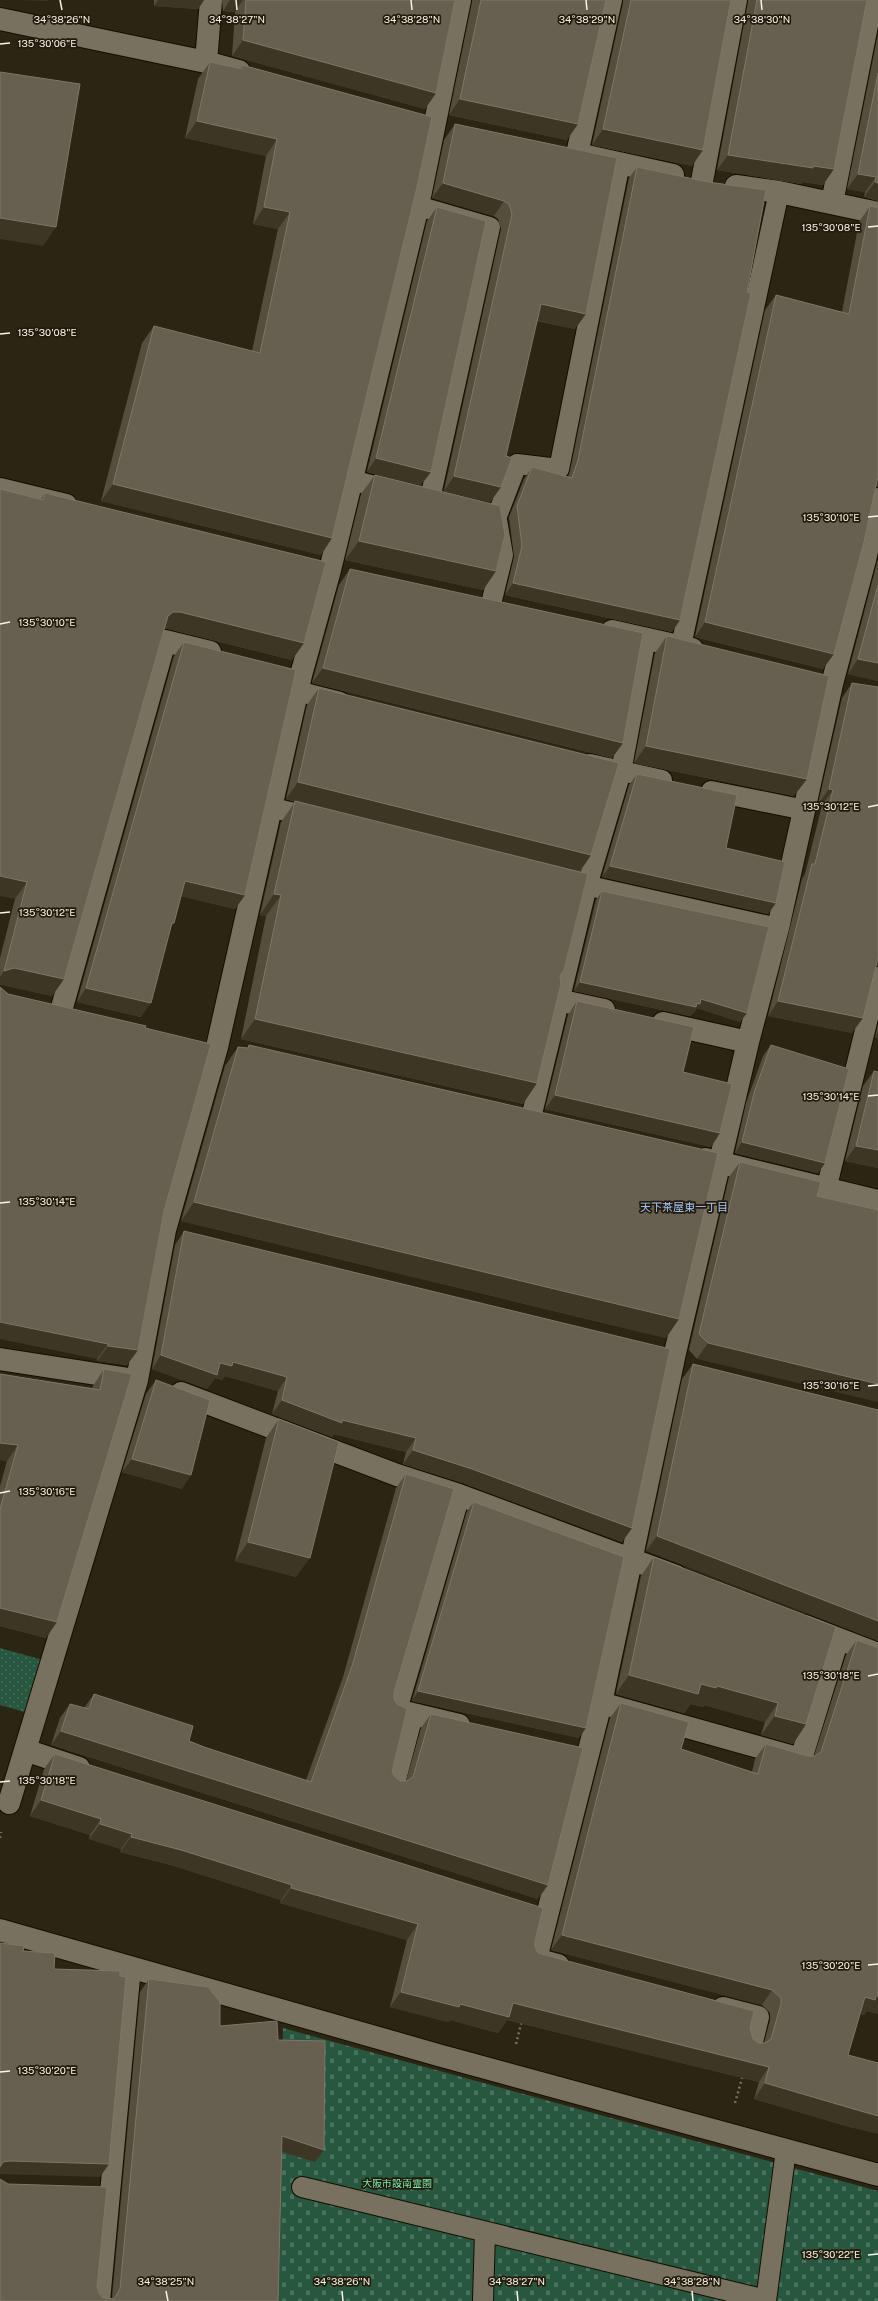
<svg xmlns="http://www.w3.org/2000/svg" width="878" height="2301" font-family="'Public Sans','Noto Sans JP',sans-serif">
	<defs>
		<pattern id="grass-dots" width="8" height="8" patternUnits="userSpaceOnUse"><rect width="8" height="8" fill="#285740"/><path d="M2 2h.1M6 6h.1" fill="none" stroke="#48705c" stroke-width="1.8" stroke-linecap="round"/></pattern>
		<pattern id="cemetery-stones" width="16" height="16" patternUnits="userSpaceOnUse"><rect width="16" height="16" fill="#285740"/><path d="M2 7V4a2 2 0 0 1 4 0v3zM10 15v-3a2 2 0 0 1 4 0v3z" fill="#48705c"/></pattern>
	</defs>
	<rect width="100%" height="100%" fill="#2b2514"/>
	<!-- grass -->
	<path fill="url(#grass-dots)" d="M0,1648L43,1660L28,1713L0,1705Z"/>
	<!-- cemetery -->
	<path fill="url(#cemetery-stones)" d="M283,2028L878,2191V2301H275Z"/>
	<g fill="none" stroke-linecap="round" stroke-linejoin="round">
		<defs>
			<path id="lane" d="M418,206L490,227L430,499
				M351,480L394,491
				M480,512L497,516L517,464L559,469L620,163
				M491,604L503,555L497,520
				M681,646L779,192
				M297,691L340,702
				M590,764L662,780
				M711,791L805,810
				M269,807L315,818
				M558,879L778,928
				M531,1118L587,886L621,772L646,638
				M826,1190L878,977
				M302,2187L766,2300
				M100,2301L131,1967
				M483,2301L485,2232
				M766,2301L786,2150"/>
			<path id="street" d="M0,19L206,62L239,71
				M206,62L211,0
				M577,154L611,0
				M587,156L673,175
				M702,181L736,0
				M736,186L779,192L878,213
				M832,203L872,0
				M0,489L66,505
				M612,631L692,649
				M558,1000L604,1010
				M61,1011L165,641L210,652
				M663,1023L748,1042
				M705,1159L878,1201
				M0,1359L129,1379
				M181,1393L397,1475L459,1495L676,1576
				M805,1626L878,1654
				M601,1703L801,1759L838,1639
				M459,1725L396,1710L459,1495
				M25,1750L79,1768
				M394,1783L412,1715
				M9,1803L137,1380L165,1230L217,1047L301,675L330,570L418,206L460,0
				M0,1930L438,2055L878,2175
				M558,1965L536,1959L601,1703L675,1353L748,1042L778,928L832,684L865,560L878,499
				M723,2008L758,2017L751,2046"/>
		</defs>
		<!-- lane casing -->
		<use href="#lane" stroke="#140e01" stroke-width="22"/>
		<!-- street casing -->
		<use href="#street" stroke="#140e01" stroke-width="24"/>
		<!-- path -->
		<path stroke="#767162" stroke-width="2.5" stroke-dasharray="2 3" stroke-linecap="butt" d="M0,1838L1,1832
			M516,2044L522,2020
			M735,2103L743,2075"/>
		<!-- lane -->
		<use href="#lane" stroke="#79715f" stroke-width="20"/>
		<!-- street -->
		<use href="#street" stroke="#79715f" stroke-width="22"/>
	</g>
	<!-- wall -->
	<path fill="#554e3d" d="M154,0H204L198,9L154,6Z
		M222,0H455L436,93L425,109L232,56L235,12L223,11Z
		M472,0H606L567,140L449,115L472,2Z
		M623,0H731L692,166L592,145L623,3Z
		M748,0H867L823,185L803,182L801,184L717,170L748,2Z
		M878,34V201L864,197L865,192L847,189Z
		M210,62L240,69L242,65L432,117L321,555L101,501L142,343L154,326L252,351L278,229L253,224L266,156L185,138L198,79Z
		M455,124L617,158L575,329L537,321L506,456L501,487L490,502L444,491L501,229L498,219L494,216L432,198L444,140Z
		M637,167L672,632L505,595L514,557L509,517L524,479L532,467L568,477L570,471L629,178Z
		M870,206L878,208V487H875L823,669L695,637L765,310L776,295L842,312L859,222Z
		M437,207L421,485L367,472L427,221Z
		M375,475L496,571L483,590L345,560L361,494Z
		M45,493L292,660L168,629H164L64,979L52,996L3,985H0V958L15,899L41,499Z
		M878,559V681L848,674Z
		M350,569L623,743L612,758L312,683L339,585Z
		M667,636L794,796L634,763L655,653Z
		M184,642L245,895L235,909L181,896L141,1017L77,1002L174,656Z
		M852,683L876,967L852,1033L768,1016L802,879L805,874L822,805L818,804L842,698Z
		M319,688L591,855L580,872L560,976L523,1104L241,1039L266,916L260,915L281,822L295,802L286,799L307,705Z
		M637,774L726,848L768,914L602,877L629,785Z
		M602,891L747,1013L740,1022L697,1008L694,1013H693L690,1016L574,991L596,900Z
		M8,994L145,1028L164,1211L138,1350L127,1365L97,1361V1359Z
		M577,1001L683,1072L711,1147L545,1109L568,1015Z
		M878,1025V1038H875Z
		M249,1045L666,1338L181,1221L225,1066L238,1047L247,1048Z
		M771,1045L825,1163L818,1173L735,1153L746,1103L763,1056Z
		M874,1071L878,1072V1168L845,1161L863,1086Z
		M740,1162L817,1196L697,1359L689,1350L729,1177Z
		M184,1231L632,1528L622,1542L463,1483L403,1464L406,1452L334,1434L332,1437L272,1414L278,1391L225,1376L222,1380L215,1378L207,1389L152,1369L175,1245Z
		M693,1364L878,1410L646,1551L682,1379Z
		M104,1369L132,1374L46,1638L0,1626V1486L7,1461L0,1460V1374L92,1388L93,1386Z
		M156,1380L182,1489L122,1472L146,1394Z
		M279,1419L296,1577L235,1561L266,1438Z
		M406,1474L394,1692L392,1772L395,1777L400,1781H406L421,1728L431,1714L538,1899L51,1745L60,1718L70,1704L84,1708L94,1694L189,1741L204,1747L306,1780L343,1677L396,1488Z
		M474,1502L579,1738L412,1701L467,1511Z
		M654,1557L806,1724L793,1744L761,1735L765,1722L704,1705L703,1707L691,1704L684,1713L616,1694L641,1576Z
		M857,1640L878,1648V2014L867,2011L864,2015L860,2014L848,2055L853,2128L754,2099L759,2082L507,2020L498,2033L450,2020L448,2022L390,2007L407,1940L280,1903L281,1900L171,1865L120,1852L121,1849L89,1839L90,1835L30,1816L44,1769L55,1754L535,1941V1947L538,1953L750,2028L753,2039L758,2043H764L770,2020V2013L762,2005L551,1950L610,1718L621,1703L681,1749L752,1772L755,1759L766,1744L808,1756H814L846,1655Z
		M149,1979L220,2026L278,2040L324,2150L315,2162L282,2151L278,2301H0L97,2287L99,2293L103,2298H112L140,1992Z"/>
	<!-- shaded-wall -->
	<path fill="#3d3625" d="M16,0H49L48,1Z
		M158,0H204L198,9L154,6Z
		M230,0H243L235,12L223,11Z
		M243,40L436,93L425,109L232,56Z
		M460,99L578,124L567,140L449,115Z
		M197,121L277,139L266,156L185,138Z
		M603,129L703,150L692,166L592,145Z
		M728,155L813,166L834,169L823,185L803,182L801,184L717,170Z
		M858,174L876,177L865,192L847,189Z
		M875,182L878,183V201L864,197Z
		M443,183L504,201L494,216L432,198Z
		M264,207L290,212L278,229L253,224Z
		M0,218L56,227L43,246L0,239Z
		M541,304L586,314L575,329L531,319Z
		M376,458L431,472L421,485L367,472Z
		M454,476L501,487L490,502L444,491Z
		M878,478V487H875Z
		M113,484L332,538L321,555L101,501Z
		M359,541L496,571L483,590L345,560Z
		M513,583L680,620L672,632L505,595Z
		M173,612H180L304,643L292,660L168,629H161L168,616Z
		M705,622L834,654L823,669L695,637Z
		M858,659L878,663V681L848,674Z
		M323,668L623,743L612,758L312,683Z
		M646,746L807,779L794,796L634,763Z
		M298,782L591,855L579,872L286,799Z
		M829,789L833,790L822,805L818,804Z
		M610,866L776,903L768,914L602,877Z
		M0,876L27,882L15,899L0,896Z
		M185,881L245,895L235,909L175,895Z
		M274,894L281,895L266,916L260,915Z
		M172,923H174L164,937Z
		M878,957V966L870,969Z
		M14,968L64,979L52,996L3,985H0V977L4,971Z
		M580,982L701,999L747,1013L740,1022L697,1008L694,1013H693L690,1016L574,991Z
		M86,988L151,1003L141,1017L77,1002Z
		M778,1001L863,1018L852,1033L768,1016Z
		M255,1019L537,1083L523,1104L241,1039Z
		M878,1033V1038H875Z
		M555,1095L720,1133L711,1147L545,1109Z
		M742,1142L825,1163L818,1173L735,1153Z
		M856,1146L878,1150V1168L845,1161Z
		M194,1202L679,1319L666,1338L181,1221Z
		M0,1322L108,1344L97,1359L0,1339Z
		M708,1343L878,1384V1402L697,1359Z
		M108,1346L138,1350L127,1365L97,1361Z
		M161,1355L220,1363L233,1362L287,1377L278,1391L225,1376L222,1380L215,1378L207,1389L152,1369Z
		M282,1400L342,1420L416,1438L406,1452L334,1434L332,1437L272,1414Z
		M0,1443L18,1445L7,1461L0,1460Z
		M413,1450L472,1469L632,1528L622,1542L463,1483L403,1464Z
		M132,1459L191,1475L182,1489L122,1472Z
		M657,1536L878,1621V1641L646,1551Z
		M248,1542L310,1558L296,1577L235,1561Z
		M0,1608L57,1622L46,1638L0,1626Z
		M629,1675L717,1686L778,1703L765,1722L704,1705L703,1707L691,1704L684,1713L616,1694Z
		M418,1691L586,1728L579,1738L412,1701Z
		M775,1716L806,1724L793,1744L761,1735Z
		M61,1731L548,1885L538,1899L51,1745Z
		M41,1800L101,1819L90,1835L30,1816Z
		M100,1824L132,1834L121,1849L89,1839Z
		M131,1837L181,1850L292,1885L281,1900L171,1865L120,1852Z
		M291,1888L418,1924L407,1940L280,1903Z
		M562,1935L772,1990L762,2005L551,1950Z
		M401,1992L460,2004L513,2003L769,2067L759,2082L507,2020L498,2033L450,2020L448,2022L390,2007Z
		M876,1996H878V2014L867,2011L864,2015L854,2012L865,1997Z
		M765,2083L878,2116V2134L853,2128L754,2099Z
		M282,2136L324,2150L315,2162L273,2149Z
		M9,2161L109,2164L100,2177L0,2174V2167L3,2162Z"/>
	<!-- building -->
	<path fill="#675f4f" stroke="#7e7768" d="M246,0H455L436,93L243,40Z
		M481,0H606L578,124L460,99Z
		M631,0H731L703,150L603,129Z
		M757,0H867L834,169L813,166V168L728,155Z
		M210,62L242,69V65L432,117L417,187L332,538L113,484L154,326L260,353L290,212L264,207L277,139L197,121Z
		M0,72L80,84L56,227L0,218Z
		M878,73V183L875,182L876,177L858,174Z
		M455,124L617,158L586,314L541,304L506,456L512,458L501,487L454,476L512,214L509,204L504,201L443,183Z
		M637,167L708,182L766,190L747,292L751,293L680,620L513,583L522,546L517,506L532,467L572,478L578,460Z
		M870,206L878,208V478L877,481L864,542L834,654L705,622L776,295L849,314Z
		M437,207L486,221L431,472L376,458Z
		M375,475L500,506L505,535L496,571L359,541Z
		M0,489L43,500L45,493L326,562L304,643L180,612H173L168,616L64,979L14,968L4,971L27,882L0,876Z
		M350,569L643,633L623,743L323,668Z
		M878,585V663L858,659Z
		M667,636L829,676L807,779L646,746Z
		M184,642L296,670L245,895L185,881L174,923H172L151,1003L86,988Z
		M852,683L878,687V958L863,1018L778,1001L812,864H815L833,790L829,789Z
		M319,688L619,763L591,855L298,782Z
		M637,774L737,795L726,848L785,862L776,903L610,866Z
		M295,801L588,874L564,970L560,976L561,984L537,1083L255,1019L281,895L274,894Z
		M602,891L769,927L747,1013L701,999L700,1004L697,1003L696,1007L580,982Z
		M0,987L8,994L146,1026L145,1028L211,1044L164,1211L138,1350L108,1346V1344L0,1322Z
		M577,1001L694,1027L683,1072L732,1084L720,1133L555,1095Z
		M249,1045L718,1153L679,1319L194,1202L238,1047L248,1048Z
		M771,1045L849,1069L825,1163L742,1142L754,1093Z
		M874,1071L878,1072V1150L856,1146Z
		M740,1162L821,1182L817,1196L878,1210V1384L708,1343L699,1334Z
		M184,1231L670,1349L632,1528L472,1469L413,1450L416,1438L342,1420V1423L282,1400L287,1377L233,1362L232,1366L220,1363L217,1375L161,1355Z
		M693,1364L878,1410V1621L657,1536Z
		M104,1369L132,1374L57,1622L0,1608V1509L18,1445L0,1443V1374L100,1390Z
		M156,1380L210,1400L191,1475L132,1459Z
		M279,1419L339,1442L310,1558L248,1542Z
		M406,1474L454,1489L394,1692V1699L397,1704L407,1709L392,1772L395,1777L400,1781H407L413,1777L431,1714L583,1748L548,1885L61,1731L70,1704L89,1709L94,1694L193,1726L189,1741L204,1747L311,1782L353,1663Z
		M474,1502L624,1557L586,1728L418,1691Z
		M654,1557L836,1627L806,1724L775,1716L778,1703L717,1686L716,1688L701,1684L698,1694L629,1675Z
		M857,1640L878,1648V1996H876L875,2000L865,1997L848,2055L878,2063V2116L864,2112L765,2083L769,2067L513,2003L509,2017L460,2004L459,2007L401,1992L418,1924L291,1888L292,1885L181,1850L131,1837L132,1834L100,1824L101,1819L41,1800L55,1754L543,1908L535,1941V1947L538,1953L754,2011L750,2028L753,2039L758,2043H765L771,2039L781,2004V1998L772,1990L562,1935L621,1703L689,1722L681,1749L758,1774L766,1744L808,1756H815L821,1752Z
		M0,1943L24,1946L23,1951L55,1953L54,1969L120,1971V1976L126,1977L109,2164L9,2161L3,2162L0,2167Z
		M149,1979L208,1987L220,2002V2026L277,2021L278,2040L325,2041L324,2150L282,2136L278,2301H0V2179L8,2184L107,2187L97,2287L99,2293L103,2298L114,2299L120,2289Z"/>
	<!-- ticks -->
	<path fill="none" stroke="#f8f4e9" stroke-width="1.5" d="M60,0L62,10M236,0L237,10M411,0L412,10M586,0L587,10M761,0L762,10M0,44L10,43M868,227L878,226M0,334L10,333M868,517L878,516M0,624L10,622M868,807L878,805M0,913L10,912M868,1096L878,1095M0,1203L10,1202M868,1386L878,1385M0,1493L10,1491M868,1676L878,1674M0,1782L10,1781M868,1965L878,1964M0,2072L10,2071M868,2255L878,2254M166,2291L168,2301M342,2291L343,2301M517,2291L518,2301M692,2291L693,2301"/>
	<g text-anchor="middle" stroke-width="3.5" stroke-linejoin="round" paint-order="stroke">
		<!-- park labels -->
		<g font-size="10" fill="#7becb4" stroke="#221b0b">
			<text x="397" y="2187">大阪市設南霊園</text>
		</g>
		<!-- neighbourhood labels -->
		<g font-size="11" fill="#a4c5f7" stroke="#221b0b">
			<text x="684" y="1211">天下茶屋東一丁目</text>
		</g>
	</g>
	<g font-size="10" text-anchor="middle" fill="#f8f4e9" stroke="#221b0b" stroke-width="3.5" stroke-linejoin="round" paint-order="stroke">
		<text x="62" y="23">34°38'26"N</text>
		<text x="237" y="23">34°38'27"N</text>
		<text x="412" y="23">34°38'28"N</text>
		<text x="587" y="23">34°38'29"N</text>
		<text x="762" y="23">34°38'30"N</text>
		<text x="47" y="47">135°30'06"E</text>
		<text x="831" y="231">135°30'08"E</text>
		<text x="47" y="336">135°30'08"E</text>
		<text x="831" y="521">135°30'10"E</text>
		<text x="47" y="626">135°30'10"E</text>
		<text x="831" y="810">135°30'12"E</text>
		<text x="47" y="916">135°30'12"E</text>
		<text x="831" y="1100">135°30'14"E</text>
		<text x="47" y="1205">135°30'14"E</text>
		<text x="831" y="1389">135°30'16"E</text>
		<text x="47" y="1495">135°30'16"E</text>
		<text x="831" y="1679">135°30'18"E</text>
		<text x="47" y="1784">135°30'18"E</text>
		<text x="831" y="1969">135°30'20"E</text>
		<text x="47" y="2074">135°30'20"E</text>
		<text x="831" y="2258">135°30'22"E</text>
		<text x="166" y="2285">34°38'25"N</text>
		<text x="342" y="2285">34°38'26"N</text>
		<text x="517" y="2285">34°38'27"N</text>
		<text x="692" y="2285">34°38'28"N</text>
	</g>
</svg>
